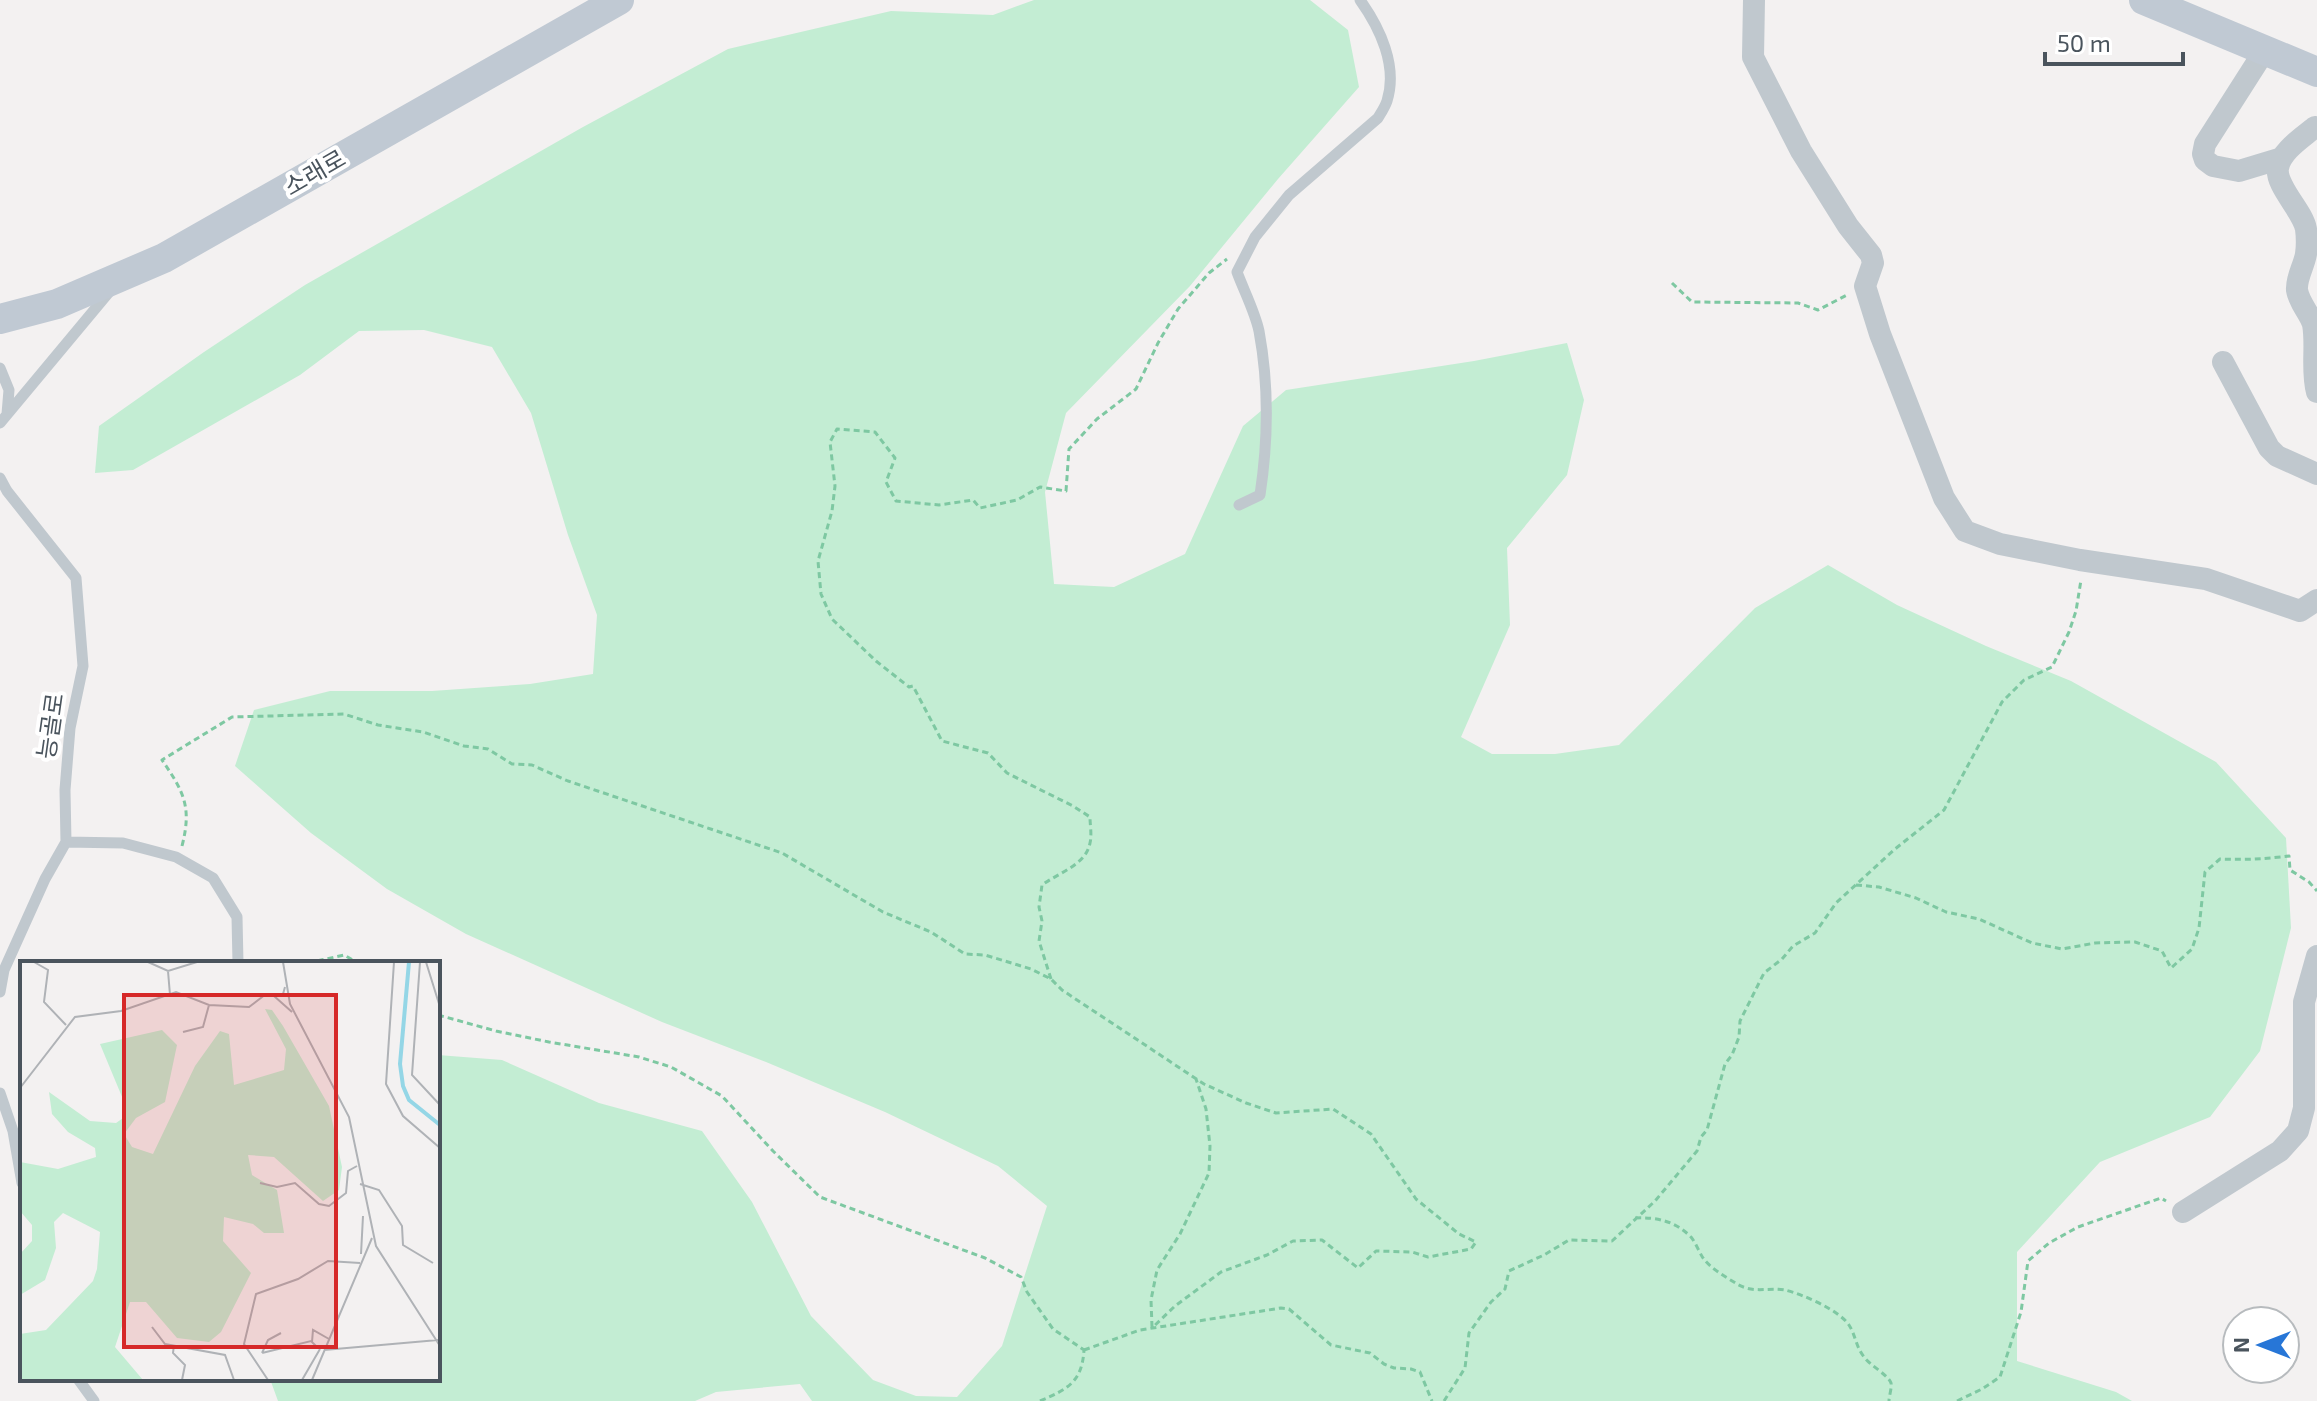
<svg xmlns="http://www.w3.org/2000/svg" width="2317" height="1401" font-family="'Exo 2','Noto Sans KR',sans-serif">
	<rect width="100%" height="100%" fill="#f3f1f1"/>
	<!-- green -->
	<path fill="#c3edd3" d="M1034,0H1310L1348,30L1359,87L1278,179L1190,286L1066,413L1045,492L1054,584L1114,587L1185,554L1243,426L1286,390L1474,361L1567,343L1584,400L1567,475L1507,548L1510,625L1461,737L1492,754H1555L1619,745L1755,608L1828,565L1897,605L1986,646L2071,681L2216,762L2286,838L2291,928L2260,1051L2210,1117L2100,1162L2017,1252V1361L2116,1392L2132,1401H812L800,1384L716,1392L695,1401H278L270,1379H438V1055L502,1060L599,1103L702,1131L752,1202L811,1316L873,1380L916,1396L957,1397L1002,1346L1047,1206L998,1166L885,1112L766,1062L662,1022L466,934L387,889L311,833L235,766L254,710L330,691H432L530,684L593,674L597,615L568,535L531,413L492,347L424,330L359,331L300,375L133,470L95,473L99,426L204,352L305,285L583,127L728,49L891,11L993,15Z"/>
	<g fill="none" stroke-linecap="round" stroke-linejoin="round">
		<!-- path -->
		<path stroke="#7ec8a2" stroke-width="3" stroke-dasharray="6 4" stroke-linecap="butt" d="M1672,283L1692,302L1798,303L1818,310L1847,295
			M182,846C192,807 184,792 162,760L232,717L344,714L378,725L423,732L464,746L488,749L512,764L532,765L568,781L782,853L883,912L931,932L965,954L985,955L1031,969L1051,979L1062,990L1204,1084L1246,1103L1276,1113L1333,1109L1371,1134L1416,1199L1459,1234L1476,1242L1471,1249L1428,1257L1412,1252L1376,1251L1358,1268L1322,1240L1293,1241L1267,1255L1221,1272L1175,1306L1152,1328
			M1856,885L1879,887L1916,898L1946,912L1979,919L2032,943L2062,949L2095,943L2135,942L2162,951L2171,968L2192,949L2199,928L2205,872L2220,859C2243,860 2265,859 2289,856L2290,870L2309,882L2317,891
			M308,963L344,955L358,963
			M1051,979L1039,941L1042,921L1039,907L1042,885C1058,873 1086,865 1090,843C1092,835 1090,825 1090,817L1073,806L1007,773L988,753L942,741L913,686L909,687L876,661L832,619L821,594L818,561L832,511L835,486L830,442L837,429L875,432L895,458L886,482L896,501L939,505L973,500L980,508L1017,500L1040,487L1066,491L1069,449L1097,419L1136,389L1158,343L1178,309L1209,273L1227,259
			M438,1015L496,1031L549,1042L639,1057L671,1067L722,1096L773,1151L820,1197L985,1258L1021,1277L1027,1292L1053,1329L1084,1350
			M1635,1218C1657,1217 1675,1221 1691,1237C1696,1243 1699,1252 1703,1258C1711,1269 1726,1277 1737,1284C1754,1294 1768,1287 1785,1290C1802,1294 1839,1310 1849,1325C1856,1336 1856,1348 1865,1358C1870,1365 1889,1376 1891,1383C1892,1388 1889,1396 1889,1401
			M1152,1327L1151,1300L1157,1270L1180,1234L1209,1173L1210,1146L1206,1109L1196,1079
			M1084,1350L1140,1330L1281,1308L1289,1309L1331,1345L1370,1353L1384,1364L1394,1368L1411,1369L1420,1372L1432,1401
			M1040,1401C1068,1389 1082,1382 1084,1350
			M1444,1401L1465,1368L1469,1333L1491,1302L1505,1289L1509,1271L1544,1255L1569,1240L1612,1241L1655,1201L1697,1151L1701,1137L1707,1130L1725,1064L1732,1055L1739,1037L1740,1021L1764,973L1782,959L1793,946L1815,933L1836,903L1895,849L1944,810L2002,702L2024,680L2052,667L2069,632L2076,611L2081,580
			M1957,1401L1982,1389L2000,1377L2021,1312L2028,1261L2049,1243L2078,1227L2161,1198L2166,1201"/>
		<!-- lane -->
		<path stroke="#c0c8ce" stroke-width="11" d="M0,368L9,390L7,414
			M0,423L110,291
			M0,478L7,491L76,578L83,666L70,728L65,790L66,842L45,879L4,970L0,992
			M1239,505L1260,495C1268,442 1269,385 1259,331C1255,312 1244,291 1237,272L1255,237L1289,195L1378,118C1381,113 1385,107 1387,101C1398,66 1380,28 1360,0
			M66,842L123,843L176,857L213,878L237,917L238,963
			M0,1093L13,1131L22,1183
			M78,1379L94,1401"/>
		<!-- street -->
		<path stroke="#c0c8ce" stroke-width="22" d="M1754,0L1753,57L1801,151L1848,226L1871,255L1873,263L1865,286L1880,334L1944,498L1965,531L2000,544L2080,560L2206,579L2300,611L2317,600
			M2265,50L2205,144L2203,154L2205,160L2213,166L2239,171L2282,158
			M2315,127C2302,138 2281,151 2278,168C2275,186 2303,211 2306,229C2307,237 2307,247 2306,254C2304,266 2296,278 2297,290C2299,303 2309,312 2313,324C2317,346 2311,370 2317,392
			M2223,362L2269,448L2277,456L2317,474
			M2183,1212L2280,1151L2298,1131L2304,1108V1002L2317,956"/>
		<!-- secondary -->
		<path stroke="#c0c9d3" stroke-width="30" d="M2144,0L2317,72
			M0,319L57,304L164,258L619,0"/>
	</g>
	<g text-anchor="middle" stroke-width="8" stroke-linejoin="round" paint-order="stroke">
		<!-- street labels -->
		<g font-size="24" fill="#4a545d" stroke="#fff">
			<text transform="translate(315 173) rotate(-30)" y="8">소래로</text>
			<text transform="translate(51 726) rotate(-82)" y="8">능골로</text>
		</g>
	</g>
	<!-- overview -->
	<g transform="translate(20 961)">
		<rect width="420" height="420" fill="#f3f1f1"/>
		<path d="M245,48L252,49L263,65L309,145L322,206L319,229L303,240L254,196L228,194L232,214L257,229L264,272H244L233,263L204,256L203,280L231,312L201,371L189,381L157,377L126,341H110L95,386L123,419H0V373L26,369L73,320L77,308L80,271L43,252L34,261L36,287L25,319L0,334V293L12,280V264L0,250V201L38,208L76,196L75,187L48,171L32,153L29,131L70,160L96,162L106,155L105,143L80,83L142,69L157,84L145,141L116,157L104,173L112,186L133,193L175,105L200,70L209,73L214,124L264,109L266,88Z" fill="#c3edd3"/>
		<path fill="none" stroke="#94d6e6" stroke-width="4" d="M389,1L380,103L383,125L389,139L420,164"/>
		<path fill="none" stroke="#afb2b6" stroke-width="2" d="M14,1L28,9L24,41L46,64M128,1L148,10L177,1M263,1L270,43L329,156L356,285L420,385M374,1L366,123L383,155L420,187M400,1L392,114L420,144M406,1L420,46M148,10L150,34M254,35L272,51M163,71L183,66L189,44M0,127L55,56L101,50L156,31L189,44L229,46L246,33H263L265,26M240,222L257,226L275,222L299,243L309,245L326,232L328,210L337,205M340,223L359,229L382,265L383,284L413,302M341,293L343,255M132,366L145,383L205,394L214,419M292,381L293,369L309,378M154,384L153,392L165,404L162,419M304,389L418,379M242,392L291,380L297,386M242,392L248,379L261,372M248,419L224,383L236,333L278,318L308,300L340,302M282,419L300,388M292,419L352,277"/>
		<path fill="#d62828" fill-opacity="0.15" stroke="#d62828" stroke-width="4" d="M104,34H316V386H104Z"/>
		<rect width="420" height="420" fill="none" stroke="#4a545d" stroke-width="4"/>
	</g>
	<!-- north arrow -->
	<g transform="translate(2261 1345) rotate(270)"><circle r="38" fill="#ffffff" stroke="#b7bbbe" stroke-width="2"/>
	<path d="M0-6L14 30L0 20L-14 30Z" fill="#2776d7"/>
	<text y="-12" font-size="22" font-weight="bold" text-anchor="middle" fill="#4a545d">N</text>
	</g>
	<!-- scale -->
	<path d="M2045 52v12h138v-12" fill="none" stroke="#4a545d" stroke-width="4"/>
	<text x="2057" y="52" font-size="24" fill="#4a545d" stroke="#ffffff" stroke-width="6" paint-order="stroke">50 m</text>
</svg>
